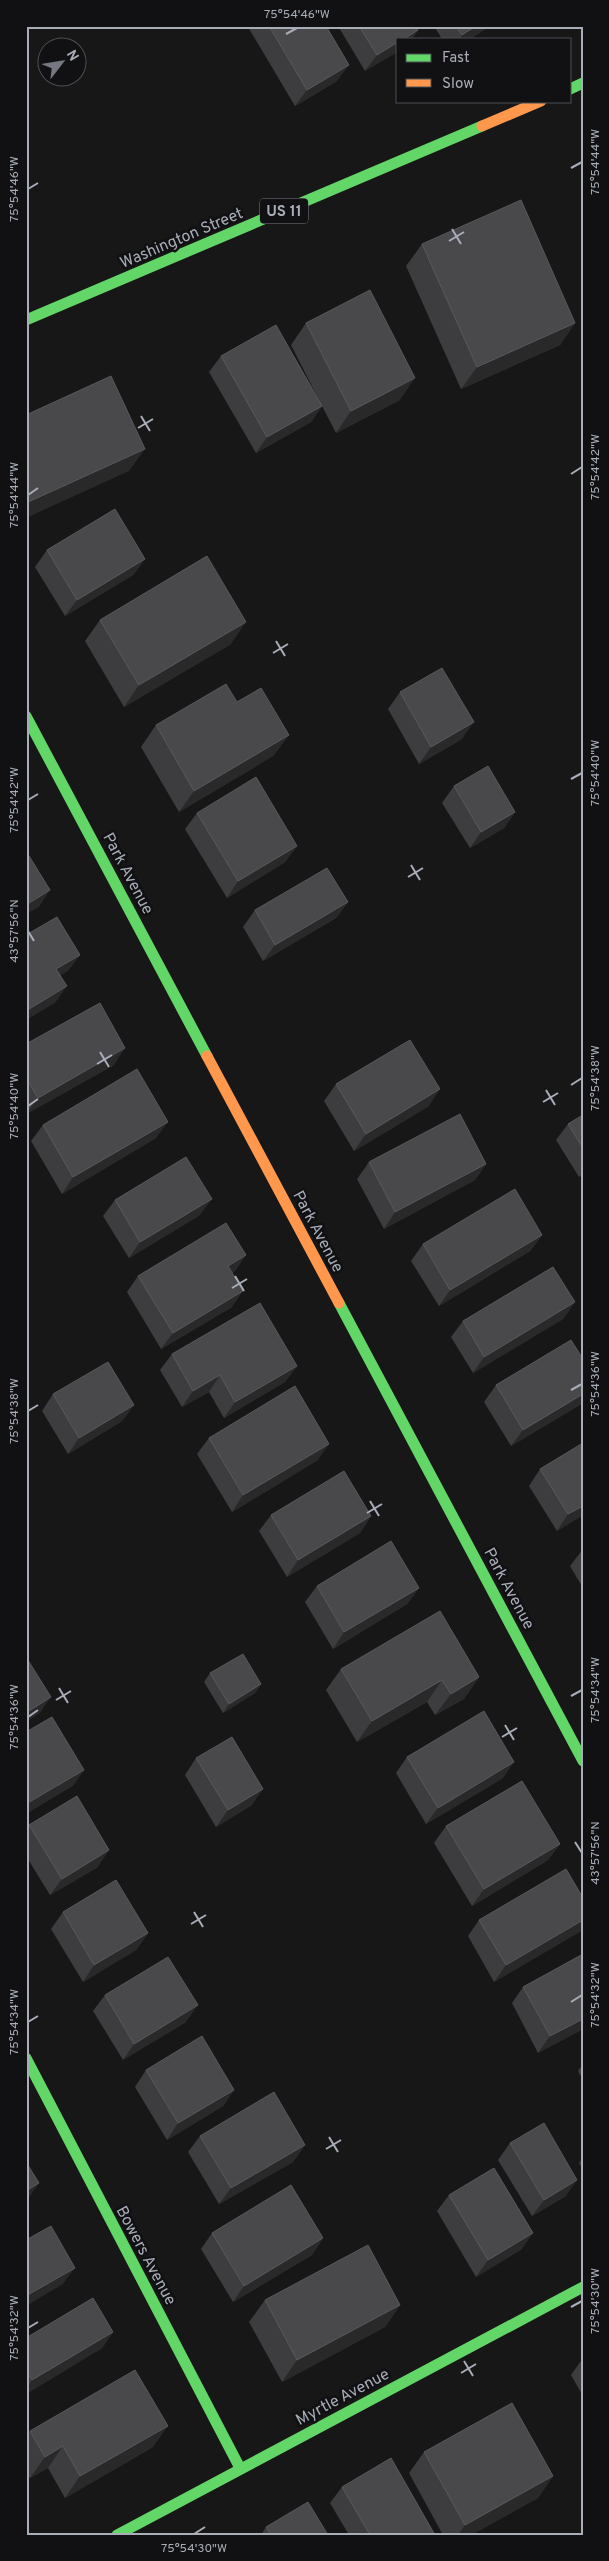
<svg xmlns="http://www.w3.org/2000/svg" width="609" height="2561" font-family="Overpass,sans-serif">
	<rect width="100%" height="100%" fill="#171717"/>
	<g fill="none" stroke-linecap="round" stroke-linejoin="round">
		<!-- fast -->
		<path stroke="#63d668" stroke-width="11" d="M570,89L583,83
			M26,320L482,126
			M26,716L207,1056
			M339,1303L583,1761
			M26,2058L240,2468
			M117,2535L583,2287"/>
		<!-- slow -->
		<path stroke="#ff974d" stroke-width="11" d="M482,126L541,101
			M207,1056L339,1303"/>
	</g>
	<!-- wall -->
	<path fill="#3d3d3f" d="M248,26H326L337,81L295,106L248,27Z
		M338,26H416L418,30L412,39H398L365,71Z
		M434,26H490L470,39H442Z
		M422,244L575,323L560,345L461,389L406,266Z
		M306,323L400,400L336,433L322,406L311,422L256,453L209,372L221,356L320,402L291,345Z
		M47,550L145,559L133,575L65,616L35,567Z
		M100,620L231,644L124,707L85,641Z
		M400,692L462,739L419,764L388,709Z
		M237,702L289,735L273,756L179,812L141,747L156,725Z
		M454,786L515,812L504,828L470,848L442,803Z
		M197,813L297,846L285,862L227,898L185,829Z
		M348,902L336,918L263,961L243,927L255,910Z
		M26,1044L114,1065L26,1114Z
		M336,1084L429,1106L354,1151L324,1101Z
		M583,1115V1174L579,1177L556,1140L568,1124Z
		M43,1125L156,1138L62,1194L31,1141Z
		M369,1162L486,1164L475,1180L384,1229L357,1179Z
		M115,1200L200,1215L129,1258L103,1216Z
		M542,1235L530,1251L439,1306L411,1261L423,1244Z
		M246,1255L234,1272L233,1273L232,1307L161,1349L127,1292L138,1276Z
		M575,1302L563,1319L473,1373L451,1337L463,1321Z
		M172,1354L297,1366L285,1382L224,1418L209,1392L182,1407L160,1370Z
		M583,1359V1403L511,1446L484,1402L496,1385Z
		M53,1394L134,1405L122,1421L68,1454L42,1411Z
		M209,1438L318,1460L232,1512L197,1454Z
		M583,1443V1515L557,1531L529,1486L540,1469Z
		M271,1515L371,1516L360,1533L287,1577L259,1531Z
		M583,1549V1588L570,1566Z
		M317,1586L419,1588L407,1604L333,1649L305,1602Z
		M341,1669L479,1677L464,1699L435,1715L427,1702L357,1742L326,1690Z
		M210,1673L261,1684L255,1693L223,1713L204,1682Z
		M407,1757L503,1778L426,1824L396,1773Z
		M196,1758L252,1805L216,1827L185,1775Z
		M29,1825L98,1867L50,1895L26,1856V1829Z
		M446,1826L560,1844L548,1860L472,1906L434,1843Z
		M583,1898V1928L581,1931L494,1982L468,1936L479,1920Z
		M63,1912L148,1933L136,1950L83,1982L51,1929Z
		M523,1987L583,2029L538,2053L512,2003Z
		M105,1995L186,2022L123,2060L93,2011Z
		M583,2064V2080L578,2071Z
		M146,2070L234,2090L223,2106L167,2140L135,2087Z
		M200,2136L305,2145L293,2162L219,2204L188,2152Z
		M510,2143L566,2196L532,2216L498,2160Z
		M583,2157V2170L579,2163Z
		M449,2195L522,2249L476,2277L437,2211Z
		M212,2233L323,2238L312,2255L233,2302L201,2249Z
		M265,2300L400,2305L385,2327L282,2382L249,2322Z
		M113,2332L102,2348L26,2394V2338Z
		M583,2358V2396L571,2375Z
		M30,2431L153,2447L65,2498L48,2468L30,2478L26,2472V2436Z
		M424,2452L553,2476L538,2498L471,2535H443L409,2473Z
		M342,2487L435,2535H349L330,2503Z
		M266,2527L328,2535H261Z"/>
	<!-- shaded-wall -->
	<path fill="#29292a" d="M476,26H490L470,39H460L462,35Z
		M418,30L412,39H404Z
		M398,42V52L365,71L377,55Z
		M349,65L337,81L295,106L307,90Z
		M575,323L560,345L461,389L477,367Z
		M415,378L400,400L336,433L351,411Z
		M322,406L311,422L256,453L267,437Z
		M145,449L129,471L26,518V503Z
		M145,559L133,575L65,616L77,600Z
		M246,622L231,644L124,707L139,685Z
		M474,722L462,739L419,764L431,747Z
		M289,735L273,756L179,812L194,791Z
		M515,812L504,828L470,848L481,832Z
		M297,846L285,862L227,898L238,881Z
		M50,890L39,907L26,914V905Z
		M348,902L336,918L263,961L275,945Z
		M80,955L68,971L45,985L56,969Z
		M67,986L55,1003L26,1020V1011Z
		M125,1048L114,1065L26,1114L38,1098Z
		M440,1089L429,1106L354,1151L366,1134Z
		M168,1122L156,1138L62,1194L73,1177Z
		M486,1164L475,1180L384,1229L395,1212Z
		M212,1199L200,1215L129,1258L140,1242Z
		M542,1235L530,1251L439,1306L450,1290Z
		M246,1255L234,1272L217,1282L228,1266Z
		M243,1291L232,1307L161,1349L173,1333Z
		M575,1302L563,1319L473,1373L484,1357Z
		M297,1366L285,1382L224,1418L235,1402Z
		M220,1375L209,1392L182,1407L193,1391Z
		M583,1394V1403L511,1446L523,1430Z
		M134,1405L122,1421L68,1454L79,1438Z
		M329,1444L318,1460L232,1512L243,1495Z
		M583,1506V1515L557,1531L568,1514Z
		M371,1516L360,1533L287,1577L298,1560Z
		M419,1588L407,1604L333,1649L344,1632Z
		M479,1677L464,1699L435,1715L451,1694Z
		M442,1680L427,1702L357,1742L372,1721Z
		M261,1684L255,1693L223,1713L229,1704Z
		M51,1697L40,1713L26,1722V1713Z
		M514,1762L503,1778L426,1824L438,1808Z
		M84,1770L73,1786L26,1814V1804Z
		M263,1789L252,1805L216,1827L228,1810Z
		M560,1844L548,1860L472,1906L484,1889Z
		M109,1850L98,1867L50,1895L62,1879Z
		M583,1920V1928L581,1931L494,1982L506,1965Z
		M148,1933L136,1950L83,1982L94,1965Z
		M198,2005L186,2022L123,2060L134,2044Z
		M583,2019V2029L538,2053L550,2036Z
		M234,2090L223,2106L167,2140L178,2123Z
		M305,2145L293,2162L219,2204L231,2188Z
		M577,2180L566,2196L532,2216L544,2200Z
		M39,2183L27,2200L26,2201V2191Z
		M533,2233L522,2249L476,2277L488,2260Z
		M323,2238L312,2255L233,2302L244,2286Z
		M75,2268L63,2284L26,2306V2296Z
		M400,2305L385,2327L282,2382L297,2360Z
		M113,2332L102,2348L26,2394V2389L32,2380Z
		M168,2426L153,2447L65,2498L80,2476Z
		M63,2446L48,2468L30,2478L45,2457Z
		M553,2476L538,2498L471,2535H458L465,2525Z"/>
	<!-- building -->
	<path fill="#49494c" stroke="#58595d" d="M269,26H326L349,65L307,90Z
		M359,26H416L418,30L404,39H398V42L377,55Z
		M456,26H476L462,35Z
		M521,200L575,323L477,367L422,244Z
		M370,290L415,378L351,411L306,323Z
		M276,325L322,406L267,437L221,356Z
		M111,376L145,449L26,503V415Z
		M115,509L145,559L77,600L47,550Z
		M207,556L246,622L139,685L100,620Z
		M442,668L474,722L431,747L400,692Z
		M226,684L237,702L261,688L289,735L194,791L156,725Z
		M488,766L515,812L481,832L454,786Z
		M256,777L297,846L238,881L197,813Z
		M26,851L50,890L26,905Z
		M327,868L348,902L275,945L255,910Z
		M57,917L80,955L56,969L67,986L26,1011V935Z
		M100,1003L125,1048L38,1098L26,1078V1044Z
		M410,1040L440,1089L366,1134L336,1084Z
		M137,1069L168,1122L73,1177L43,1125Z
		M460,1114L486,1164L395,1212L369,1162Z
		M583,1115V1148L568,1124Z
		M186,1157L212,1199L140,1242L115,1200Z
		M515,1189L542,1235L450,1290L423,1244Z
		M226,1223L246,1255L228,1266L243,1291L173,1333L138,1276Z
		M553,1267L575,1302L484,1357L463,1321Z
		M260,1303L297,1366L235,1402L220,1375L193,1391L172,1354Z
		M571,1340L583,1359V1394L523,1430L496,1385Z
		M108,1362L134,1405L79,1438L53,1394Z
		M295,1386L329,1444L243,1495L209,1438Z
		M583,1443V1506L568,1514L540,1469Z
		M344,1471L371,1516L298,1560L271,1515Z
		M391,1541L419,1588L344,1632L317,1586Z
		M440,1611L479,1677L451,1694L442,1680L372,1721L341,1669Z
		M243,1654L261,1684L229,1704L210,1673Z
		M26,1657L51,1697L26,1713Z
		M484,1711L514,1762L438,1808L407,1757Z
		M52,1717L84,1770L26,1804V1732Z
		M232,1737L263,1789L228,1810L196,1758Z
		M522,1781L560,1844L484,1889L446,1826Z
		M77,1796L109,1850L62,1879L29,1825Z
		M566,1869L583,1898V1920L506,1965L479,1920Z
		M116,1880L148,1933L94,1965L63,1912Z
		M583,1954V2019L550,2036L523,1987Z
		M168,1957L198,2005L134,2044L105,1995Z
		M202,2036L234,2090L178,2123L146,2070Z
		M274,2092L305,2145L231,2188L200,2136Z
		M544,2123L577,2180L544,2200L510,2143Z
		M26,2162L39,2183L26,2191Z
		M494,2168L533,2233L488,2260L449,2195Z
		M291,2185L323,2238L244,2286L212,2233Z
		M51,2226L75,2268L26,2296V2240Z
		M368,2245L400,2305L297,2360L265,2300Z
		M93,2298L113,2332L32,2380L26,2370V2338Z
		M135,2370L168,2426L80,2476L63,2446L45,2457L30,2431Z
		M512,2403L553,2476L465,2525L424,2452Z
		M391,2458L435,2535H370L342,2487Z
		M308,2502L328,2535H271L266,2527Z"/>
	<!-- ticks -->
	<path fill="none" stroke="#a8adb8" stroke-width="2" d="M286,34L297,28M571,168L582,162M28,189L38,183M452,229L461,244M449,241L464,232M141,416L150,431M138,428L153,419M571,474L582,467M28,495L38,488M276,641L285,656M273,653L288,644M571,779L582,773M28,800L38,794M411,865L420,880M408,877L423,868M28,931L34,941M100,1052L109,1067M97,1064L112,1055M571,1085L582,1078M546,1090L555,1105M543,1102L558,1093M28,1106L38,1099M235,1276L244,1291M232,1288L247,1279M571,1390L582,1384M28,1411L38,1405M370,1501L379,1516M367,1513L382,1504M59,1688L68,1703M571,1696L582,1690M56,1700L71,1691M28,1717L38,1710M505,1725L514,1740M502,1737L517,1728M575,1842L582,1853M194,1912L203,1927M191,1924L206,1915M571,2002L582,1995M28,2022L38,2016M329,2137L338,2152M326,2149L341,2140M571,2307L582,2301M28,2328L38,2322M464,2361L473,2376M461,2373L476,2364M194,2534L205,2527"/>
	<g text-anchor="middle" stroke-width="5" stroke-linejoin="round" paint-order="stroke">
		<!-- shield labels -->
		<rect fill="#111113" stroke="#7b7e86" stroke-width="1" x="260" y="198.5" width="48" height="25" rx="4"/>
		<g font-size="15" font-weight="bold" fill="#a8adb8">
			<text x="284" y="216">US 11</text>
		</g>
		<!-- street labels -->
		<g font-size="16" fill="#a8adb8" stroke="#111113">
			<text transform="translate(181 237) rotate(-23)" y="6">Washington Street</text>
			<text transform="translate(129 873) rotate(62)" y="6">Park Avenue</text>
			<text transform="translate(319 1231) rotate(62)" y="6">Park Avenue</text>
			<text transform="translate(510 1588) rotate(62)" y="6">Park Avenue</text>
			<text transform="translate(147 2255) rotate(62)" y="6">Bowers Avenue</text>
			<text transform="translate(342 2396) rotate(-28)" y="6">Myrtle Avenue</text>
		</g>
	</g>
	<!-- border -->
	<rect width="609" height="2561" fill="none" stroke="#111113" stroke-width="55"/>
	<!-- legend -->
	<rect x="396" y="38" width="175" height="65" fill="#111113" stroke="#4d4f55"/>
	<rect x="406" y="54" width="25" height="8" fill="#63d668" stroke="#4d4f55"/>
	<text x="442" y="62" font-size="15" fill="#a8adb8">Fast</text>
	<rect x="406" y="79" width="25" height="8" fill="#ff974d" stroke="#4d4f55"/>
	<text x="442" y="88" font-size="15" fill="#a8adb8">Slow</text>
	<!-- north arrow -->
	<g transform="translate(62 62) rotate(59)"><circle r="24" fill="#111113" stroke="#4d4f55"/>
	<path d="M0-4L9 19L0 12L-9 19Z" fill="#757880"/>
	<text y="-8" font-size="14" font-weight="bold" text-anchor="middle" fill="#a8adb8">N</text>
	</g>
	<rect x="28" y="28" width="554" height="2506" fill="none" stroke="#a8adb8" stroke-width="2"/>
	<g font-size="12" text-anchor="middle" fill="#a8adb8">
		<text x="297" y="18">75°54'46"W</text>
		<text transform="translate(595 162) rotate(-90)" y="4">75°54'44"W</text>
		<text transform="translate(14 189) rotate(-90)" y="4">75°54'46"W</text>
		<text transform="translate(595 467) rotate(-90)" y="4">75°54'42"W</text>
		<text transform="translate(14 495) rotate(-90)" y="4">75°54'44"W</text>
		<text transform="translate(595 773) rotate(-90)" y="4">75°54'40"W</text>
		<text transform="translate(14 800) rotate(-90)" y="4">75°54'42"W</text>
		<text transform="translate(14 931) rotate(-90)" y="4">43°57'56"N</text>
		<text transform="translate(595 1078) rotate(-90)" y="4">75°54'38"W</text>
		<text transform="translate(14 1106) rotate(-90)" y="4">75°54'40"W</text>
		<text transform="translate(595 1384) rotate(-90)" y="4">75°54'36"W</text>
		<text transform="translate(14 1411) rotate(-90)" y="4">75°54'38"W</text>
		<text transform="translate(595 1690) rotate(-90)" y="4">75°54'34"W</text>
		<text transform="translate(14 1717) rotate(-90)" y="4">75°54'36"W</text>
		<text transform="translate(595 1853) rotate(-90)" y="4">43°57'56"N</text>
		<text transform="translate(595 1995) rotate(-90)" y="4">75°54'32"W</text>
		<text transform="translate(14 2022) rotate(-90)" y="4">75°54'34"W</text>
		<text transform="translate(595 2301) rotate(-90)" y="4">75°54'30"W</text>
		<text transform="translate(14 2328) rotate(-90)" y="4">75°54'32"W</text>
		<text x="194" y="2552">75°54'30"W</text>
	</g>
</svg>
